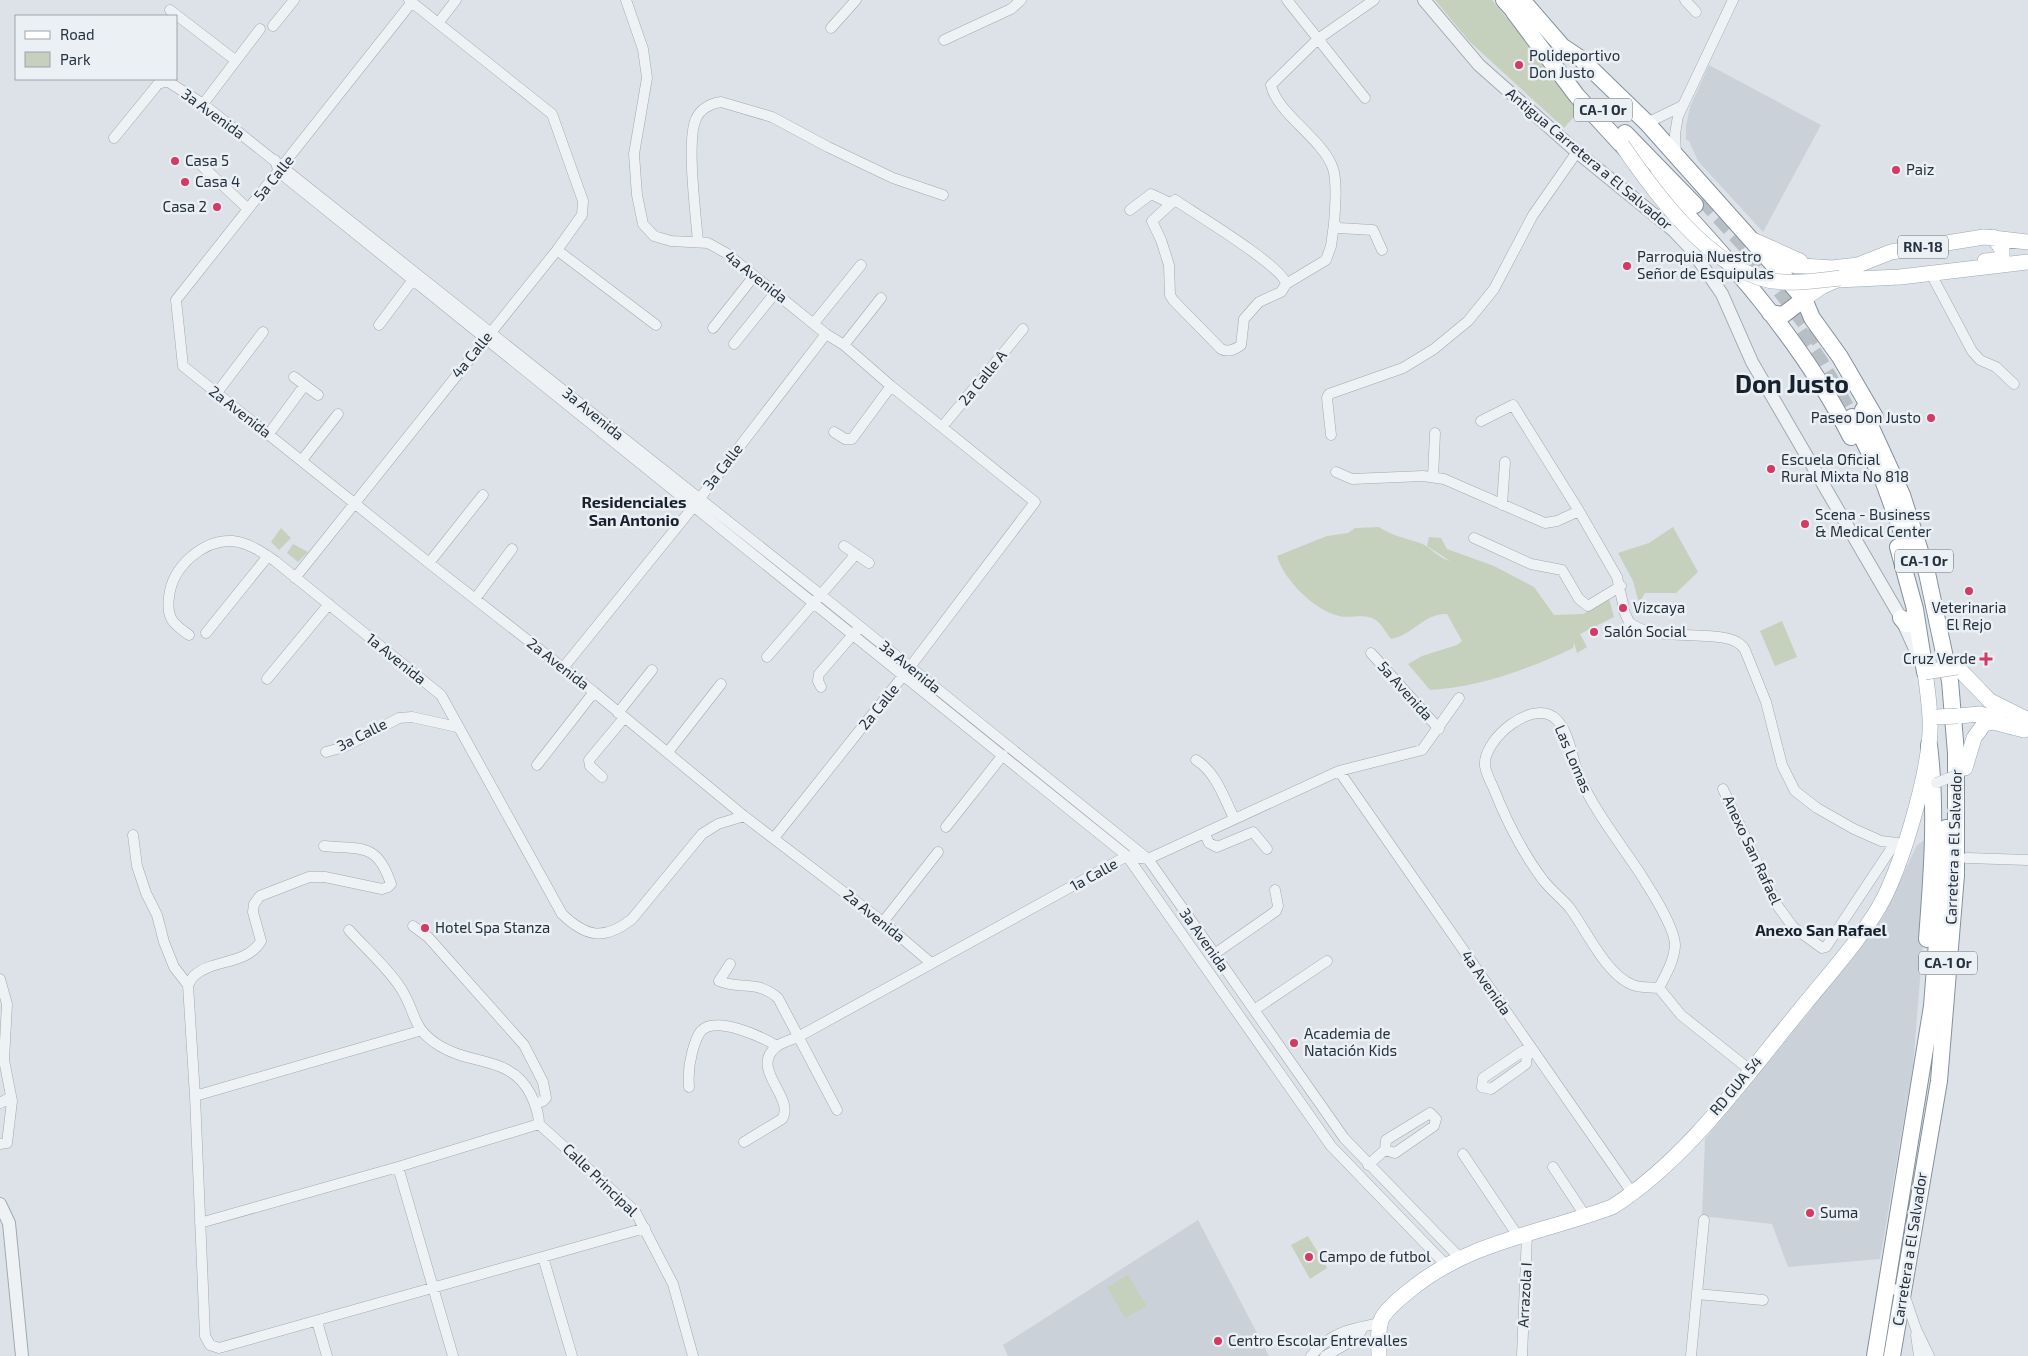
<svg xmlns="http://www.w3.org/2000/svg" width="2028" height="1356" font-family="'Exo 2',sans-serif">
	<rect width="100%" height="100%" fill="#dce2e7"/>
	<!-- built -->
	<path fill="#cad1d9" d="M1709,65L1821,125L1763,232L1698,161L1689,141L1686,140V126L1690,107Z
		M1925,840L1929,868L1913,1066L1880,1259L1788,1267L1772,1224L1702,1216L1705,1139L1806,1016L1883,917L1917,845Z
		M1198,1220L1269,1356H1008L1003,1345Z"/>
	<!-- green -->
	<path fill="#c5d1bd" d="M1435,0H1492L1581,109L1564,128L1470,42Z
		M1379,527C1392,536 1405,538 1420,543C1431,547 1438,558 1450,561L1427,546L1429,537L1441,538L1447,549L1494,566L1534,587L1554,615L1583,614L1609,599L1614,617L1580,634L1587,647L1577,653L1574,643L1573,648C1531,668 1478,688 1430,690L1408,664L1422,656L1457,645L1462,641L1447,614C1424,613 1413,635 1391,639C1387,634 1382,625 1377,621C1366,612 1351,619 1339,616C1314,610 1284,580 1277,556L1327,536L1348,533L1355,528Z
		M1673,527L1698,572L1676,593H1645L1639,603L1633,581L1618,553L1649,543Z
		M281,528L291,538L279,550L271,542Z
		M293,544L308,552L298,562L287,553Z
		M1782,621L1797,657L1775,666L1760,631Z
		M1308,1236L1327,1268L1310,1279L1291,1245Z
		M1128,1275L1147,1306L1125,1318L1107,1287Z"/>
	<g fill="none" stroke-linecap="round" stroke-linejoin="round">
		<!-- trunk-tunnel -->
		<path stroke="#b7bfc5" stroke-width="16" stroke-dasharray="16 8" stroke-linecap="butt" d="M1703,199L1750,251L1819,341
			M1800,332L1821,363L1852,417"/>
		<defs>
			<path id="minor" d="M626,0L643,49L647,78L634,154L637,195L643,224L654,236L671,241L708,243L726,253L826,334L844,345L891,386L1035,502L910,667L774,838
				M1287,0L1365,98
				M1374,0L1318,39L1271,85C1277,113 1321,138 1332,166C1338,179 1335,209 1334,224L1339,228L1373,230L1382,250
				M1685,0L1696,12
				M412,2L176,300L183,366L429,563L594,692L744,816L883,922L931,963
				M170,10L235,60
				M439,22L456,0
				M273,26L294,0
				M831,28L856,0
				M944,40L1011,9L1021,0
				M203,104L260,29
				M1647,123L1682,106
				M114,138L158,84L167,81L203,104L821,595L1148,859L1344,1138L1459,1257
				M1676,154L1675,134L1678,116L1733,0
				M275,160L279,172L1127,856L1331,1146L1446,1265
				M199,163L248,209
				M1130,210L1151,194L1170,203
				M698,242C696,216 686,140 696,119C700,109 711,103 721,102L772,117L828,147L893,178L943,195
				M557,250L656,325
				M1931,274L1972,351L1980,360L1996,367L2014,384
				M1286,284C1283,266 1194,213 1175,200L1152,221L1161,240L1169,265L1170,295L1173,300L1220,348C1226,353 1235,350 1241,345L1244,319L1259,302L1281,292L1286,284L1326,260L1331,246L1334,224
				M814,323L861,265
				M379,325L412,281
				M713,328L754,276
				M734,344L775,293
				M844,345L881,298
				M294,377L318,395
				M216,394L263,332
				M1481,421L1513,405L1579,511L1617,577L1623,604
				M942,427L1023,329
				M834,432L845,439H852L891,386
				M268,435L304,386
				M1331,435L1327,398L1329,394L1403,368L1434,349L1468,321L1494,289L1533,215L1577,152
				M302,460L338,414
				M1336,472L1352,479L1423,476L1444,479L1545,523L1557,521L1579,511
				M1433,477L1435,433
				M1502,505L1505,462
				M1474,538L1531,564L1562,570L1579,599L1588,606L1621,586
				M844,546L869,563
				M429,563L483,495
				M295,578L557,250L582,215L583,201L552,114L409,0
				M475,599L512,549
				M1624,611L1629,622C1655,646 1732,624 1745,650L1766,702L1782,765L1795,791L1817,808L1854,829L1881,841L1904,844
				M206,633L268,556
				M189,635C182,630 176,626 172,620C168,613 168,604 169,597C172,567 203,539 233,541C249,543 262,552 275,561L441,695L562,914C586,937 604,941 632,919L702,834L718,824L744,816
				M1371,653L1439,729
				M767,657L856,554
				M563,668L694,506L826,334
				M267,679L329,604
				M821,687L818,681L819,674L856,631
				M618,713L652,670
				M326,752L344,747L399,718L412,717L457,727
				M668,752L721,684
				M1196,760C1216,772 1224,798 1234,818
				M537,765L594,692
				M1339,771L1633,1194
				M602,777L590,766L589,760L624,718
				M1723,789L1777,905L1793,927L1822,948L1826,947L1895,843
				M946,827L1003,755
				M1205,834L1209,843L1217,847L1253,832L1267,849
				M133,835L137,866L146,893L157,915L164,942L174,967L188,985
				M324,846C362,850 377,842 391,884L388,887L382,889L325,877H309L260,896L254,904L253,912L261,941C247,965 213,959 195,975C192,977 190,982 188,985L195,1096L205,1336L210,1345L219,1348L645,1228
				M1967,858L2028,860
				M883,922L938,852
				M413,926L428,937L524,1045L543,1082L546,1098L543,1101L535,1104
				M349,930C366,949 386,966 400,987C417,1012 410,1028 440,1046C472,1066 511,1055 531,1095C535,1105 539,1112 539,1124
				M1213,955L1276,911L1278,906L1275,890
				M730,964L719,981C740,990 756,979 778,998L837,1110
				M0,979L7,1004L4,1060L12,1101L7,1143L0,1144
				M1659,988C1666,974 1674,961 1675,946C1676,925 1635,865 1622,847C1606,824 1590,801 1579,776C1572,759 1570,734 1557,720C1534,696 1482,740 1485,766C1486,773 1490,781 1493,787C1506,820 1522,852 1543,880C1551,890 1561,898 1569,907C1586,929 1606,975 1633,985C1640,988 1651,987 1659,988L1681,1015L1750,1070
				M1254,1010L1327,961
				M1523,1051L1527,1055L1526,1064L1491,1089L1482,1087L1483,1078Z
				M689,1087C688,1076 689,1064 692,1053C694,1046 696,1037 701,1031C716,1015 762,1037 777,1046
				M195,1096L419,1031
				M0,1103L11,1097
				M1430,1113L1436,1119L1434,1126L1395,1153L1385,1150L1386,1140Z
				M539,1124L635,1211L673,1284L693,1356
				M744,1142L782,1119C796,1098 749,1069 776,1047C782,1042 791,1040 798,1037L1127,856L1148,859L1339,771L1422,750L1459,698
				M1463,1154L1518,1236
				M1368,1165L1385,1150
				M398,1167L453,1356
				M1553,1167L1586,1217
				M200,1223L398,1167L539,1124
				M543,1257L572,1356
				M1887,1288L1903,1291L1916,1329L1929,1356
				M1697,1294L1763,1300
				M317,1321L327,1356
				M1916,1335L1919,1356
				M1311,1356C1332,1331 1351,1329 1380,1323
				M1325,1356L1357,1338L1363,1327
				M1522,1356L1527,1234
				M1691,1356L1704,1220"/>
			<path id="tertiary" d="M1424,0L1479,65L1577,152L1673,230L1691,249L1722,294L1752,362L1901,618L1920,660
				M0,1204L9,1223L22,1356"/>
			<path id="primary" d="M1753,240L1800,261
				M1985,261L1998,260L2002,256V249L1993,237
				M1773,264L1832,268L1858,265L1891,252L1984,237L2028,242
				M1804,299L1821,287L1837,280L1900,277L2028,262
				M1957,667L1990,701L2028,720
				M1958,716L1980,714L1998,719
				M1965,768L1974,738L1984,724L1993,722L2024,730
				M1379,1356C1379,1345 1377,1329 1382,1318C1388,1308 1400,1298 1409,1291C1467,1242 1542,1233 1612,1207C1687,1160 1747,1074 1804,1005C1830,973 1867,932 1885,896C1905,854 1933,762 1930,717C1929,702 1927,686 1925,672"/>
			<path id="trunk" d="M1504,0L1521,19
				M1522,0L1567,52
				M1514,12L1577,96L1632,156
				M1560,45L1581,59L1647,123L1804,299L1812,318L1840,357L1875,417
				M1625,133L1695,205
				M1654,179C1727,258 1802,340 1851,437
				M1770,313L1783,315L1804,299
				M1863,410L1902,495L1927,573L1950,681L1956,753V875L1939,1081L1892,1356
				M1852,417L1883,480L1912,560
				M1898,547L1915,609L1925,672
				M1901,618L1906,624H1910L1914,620L1915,609
				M1927,939C1932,874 1937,810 1929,745
				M1875,1356L1932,1006L1946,828"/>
		</defs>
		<!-- minor casing -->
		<use href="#minor" stroke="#a1a9b1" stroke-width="11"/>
		<!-- tertiary casing -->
		<use href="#tertiary" stroke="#a1a9b1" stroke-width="14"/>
		<!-- primary casing -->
		<use href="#primary" stroke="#9ba8b3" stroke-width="16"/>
		<!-- trunk casing -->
		<use href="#trunk" stroke="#83919e" stroke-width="18"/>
		<!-- minor -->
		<use href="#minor" stroke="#eff2f5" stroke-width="10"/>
		<!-- tertiary -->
		<use href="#tertiary" stroke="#eff2f5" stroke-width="12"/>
		<!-- primary -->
		<use href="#primary" stroke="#fff" stroke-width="15"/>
		<!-- trunk -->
		<use href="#trunk" stroke="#fff" stroke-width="16"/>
		<defs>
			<path id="minor-bridge" d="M1936,783L1959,774"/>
			<path id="primary-bridge" d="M1622,145C1654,192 1704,260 1760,278C1785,286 1814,281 1840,278
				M1925,672L1957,667
				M1936,717L1958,716"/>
		</defs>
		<!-- minor-bridge casing -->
		<use href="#minor-bridge" stroke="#a1a9b1" stroke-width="11" stroke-linecap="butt"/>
		<!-- primary-bridge casing -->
		<use href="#primary-bridge" stroke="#9ba8b3" stroke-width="16" stroke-linecap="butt"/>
		<!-- minor-bridge -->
		<use href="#minor-bridge" stroke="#eff2f5" stroke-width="10"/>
		<!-- primary-bridge -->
		<use href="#primary-bridge" stroke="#fff" stroke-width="15"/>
	</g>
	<!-- markers -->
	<g fill="#d33a64" stroke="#ebf0f5" stroke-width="2">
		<circle cx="1519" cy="65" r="5"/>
		<circle cx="175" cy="161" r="5"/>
		<circle cx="1896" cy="170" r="5"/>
		<circle cx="185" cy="182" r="5"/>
		<circle cx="217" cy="207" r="5"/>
		<circle cx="1627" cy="266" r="5"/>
		<circle cx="1931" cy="418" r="5"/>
		<circle cx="1771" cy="469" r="5"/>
		<circle cx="1805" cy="524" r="5"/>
		<circle cx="1969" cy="591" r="5"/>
		<circle cx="1623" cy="608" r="5"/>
		<circle cx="1594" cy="632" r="5"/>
		<path d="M1983.5 651.5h5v5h5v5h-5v5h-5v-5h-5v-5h5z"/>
		<circle cx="425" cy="928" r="5"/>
		<circle cx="1294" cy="1043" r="5"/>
		<circle cx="1810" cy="1213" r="5"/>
		<circle cx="1309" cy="1257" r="5"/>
		<circle cx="1218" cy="1341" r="5"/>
	</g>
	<g text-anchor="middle" stroke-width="5" stroke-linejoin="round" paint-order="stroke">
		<!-- shield labels -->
		<g fill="#ebf0f5" stroke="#606a75" stroke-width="1">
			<rect x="1574" y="98.5" width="58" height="23" rx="4"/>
			<rect x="1898" y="235.5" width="50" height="23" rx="4"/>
			<rect x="1895" y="549.5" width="58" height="23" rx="4"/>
			<rect x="1919" y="951.5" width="58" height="23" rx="4"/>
		</g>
		<g font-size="14" font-weight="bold" fill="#25313e">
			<text x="1603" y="115">CA-1 Or</text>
			<text x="1923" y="252">RN-18</text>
			<text x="1924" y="566">CA-1 Or</text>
			<text x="1948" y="968">CA-1 Or</text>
		</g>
		<!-- poi labels -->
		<g font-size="15" fill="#25313e" stroke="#ebf0f5" text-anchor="start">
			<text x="1529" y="61">Polideportivo<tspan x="1529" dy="17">Don Justo</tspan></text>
			<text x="185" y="166">Casa 5</text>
			<text x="1906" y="175">Paiz</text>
			<text x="195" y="187">Casa 4</text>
			<text x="207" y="212" text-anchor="end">Casa 2</text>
			<text x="1637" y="262">Parroquia Nuestro<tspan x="1637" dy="17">Señor de Esquipulas</tspan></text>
			<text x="1921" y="423" text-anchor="end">Paseo Don Justo</text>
			<text x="1781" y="465">Escuela Oficial<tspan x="1781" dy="17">Rural Mixta No 818</tspan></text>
			<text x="1815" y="520">Scena - Business<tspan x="1815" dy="17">&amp; Medical Center</tspan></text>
			<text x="1633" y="613">Vizcaya</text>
			<text x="1969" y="613" text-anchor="middle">Veterinaria<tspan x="1969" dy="17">El Rejo</tspan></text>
			<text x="1604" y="637">Salón Social</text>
			<text x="1976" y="664" text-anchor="end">Cruz Verde</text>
			<text x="435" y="933">Hotel Spa Stanza</text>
			<text x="1304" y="1039">Academia de<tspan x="1304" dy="17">Natación Kids</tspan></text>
			<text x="1820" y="1218">Suma</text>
			<text x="1319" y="1262">Campo de futbol</text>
			<text x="1228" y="1346">Centro Escolar Entrevalles</text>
		</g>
		<!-- street labels -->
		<g font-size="15" fill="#25313e" stroke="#ebf0f5">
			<text transform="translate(213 114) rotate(36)" y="5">3a Avenida</text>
			<text transform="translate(1589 159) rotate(40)" y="5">Antigua Carretera a El Salvador</text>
			<text transform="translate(274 178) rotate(-51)" y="5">5a Calle</text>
			<text transform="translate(756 277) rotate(38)" y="5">4a Avenida</text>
			<text transform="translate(472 355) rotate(-51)" y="5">4a Calle</text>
			<text transform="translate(983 378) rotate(-51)" y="5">2a Calle A</text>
			<text transform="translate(240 412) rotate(38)" y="5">2a Avenida</text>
			<text transform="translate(593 414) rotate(39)" y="5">3a Avenida</text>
			<text transform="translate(723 467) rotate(-52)" y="5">3a Calle</text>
			<text transform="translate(396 659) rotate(39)" y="5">1a Avenida</text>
			<text transform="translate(558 664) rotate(38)" y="5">2a Avenida</text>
			<text transform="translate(910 667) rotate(39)" y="5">3a Avenida</text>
			<text transform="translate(1405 691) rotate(48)" y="5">5a Avenida</text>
			<text transform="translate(879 707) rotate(-51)" y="5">2a Calle</text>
			<text transform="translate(362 735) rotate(-27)" y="5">3a Calle</text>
			<text transform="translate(1573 759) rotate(67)" y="5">Las Lomas</text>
			<text transform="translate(1954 847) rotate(-88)" y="5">Carretera a El Salvador</text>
			<text transform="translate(1752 850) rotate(65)" y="5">Anexo San Rafael</text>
			<text transform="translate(1094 875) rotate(-29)" y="5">1a Calle</text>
			<text transform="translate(874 916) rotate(39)" y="5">2a Avenida</text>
			<text transform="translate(1204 940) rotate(55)" y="5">3a Avenida</text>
			<text transform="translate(1486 983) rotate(55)" y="5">4a Avenida</text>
			<text transform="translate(1736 1086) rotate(-50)" y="5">RD GUA 54</text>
			<text transform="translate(600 1180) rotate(44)" y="5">Calle Principal</text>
			<text transform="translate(1910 1249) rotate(-81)" y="5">Carretera a El Salvador</text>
			<text transform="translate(1525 1295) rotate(-87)" y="5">Arrazola I</text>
		</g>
		<!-- neighbourhood labels -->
		<g font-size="16" font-weight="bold" fill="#18222e" stroke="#ebf0f5">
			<text x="634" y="508">Residenciales<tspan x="634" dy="18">San Antonio</tspan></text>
			<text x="1821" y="936">Anexo San Rafael</text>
		</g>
		<!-- town labels -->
		<g font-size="25" font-weight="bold" fill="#18222e" stroke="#ebf0f5">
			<text x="1792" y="393">Don Justo</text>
		</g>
	</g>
	<!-- legend -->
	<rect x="15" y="15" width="162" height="65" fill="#ebf0f5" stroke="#9ca4ac"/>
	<rect x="25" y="31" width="25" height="8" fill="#ffffff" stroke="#9ca4ac"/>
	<text x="60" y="40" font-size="15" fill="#25313e">Road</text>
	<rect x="25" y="52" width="25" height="15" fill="#c5d1bd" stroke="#9ca4ac"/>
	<text x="60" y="65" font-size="15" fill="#25313e">Park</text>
</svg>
